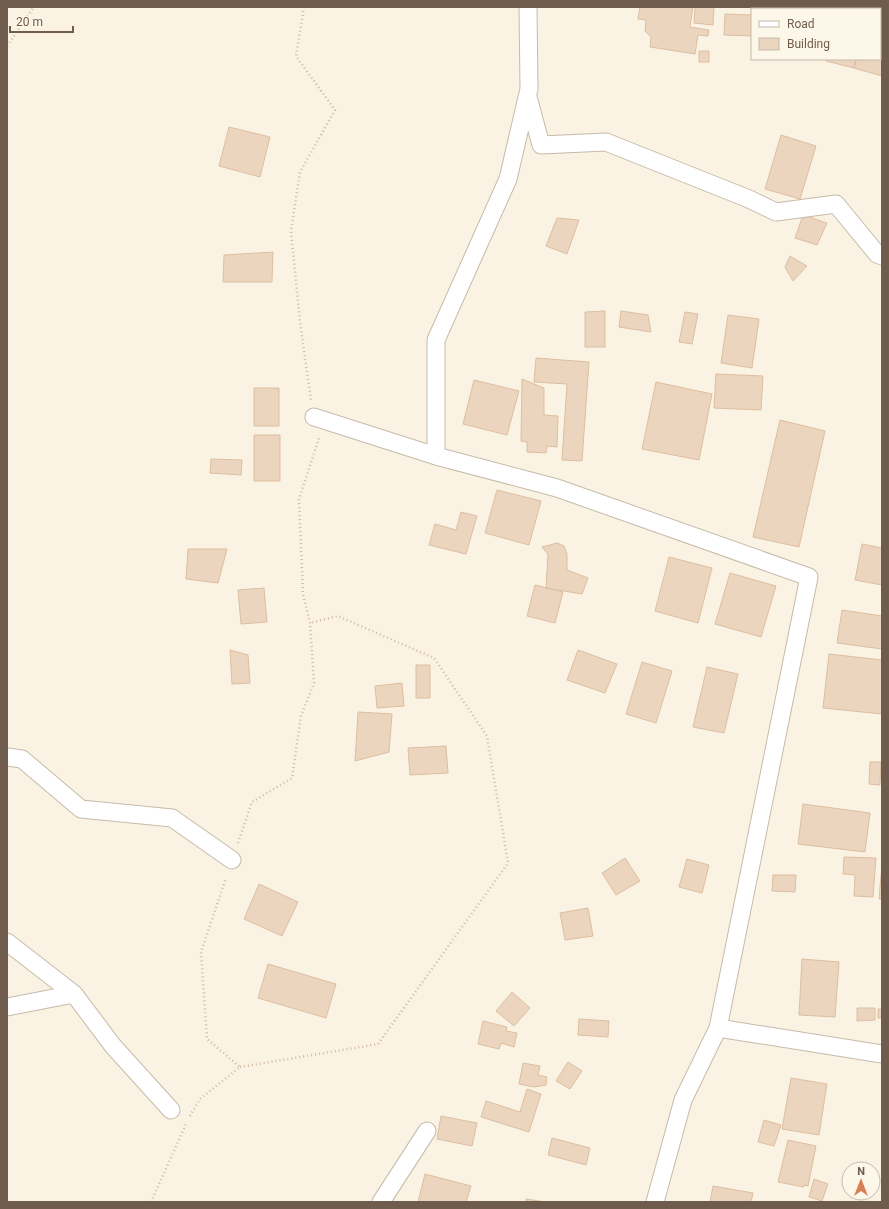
<svg xmlns="http://www.w3.org/2000/svg" width="889" height="1209" font-family="Roboto,sans-serif">
	<rect width="100%" height="100%" fill="#faf3e3"/>
	<!-- building -->
	<path fill="#ecd5be" stroke="#ddbea0" d="M640,7H693L690,27L709,30L708,36L698,35L695,54L650,47L651,37L645,31L646,20L638,19Z
		M695,7H714L713,25L694,23Z
		M880,13L882,14V43L880,51Z
		M725,14L752,15V36L724,35Z
		M699,51H709V62H699Z
		M880,55H882V76L854,68L856,59H880Z
		M827,59H856L854,68L826,61Z
		M229,127L270,137L260,177L219,166Z
		M781,135L816,146L800,199L765,189Z
		M803,215L827,223L817,245L795,238Z
		M557,218L579,220L567,254L546,246Z
		M273,252L272,282H223L224,255Z
		M790,256L807,266L793,281L785,267Z
		M605,311V347H585V312Z
		M621,311L648,315L651,332L619,327Z
		M685,312L698,314L692,344L679,342Z
		M728,315L759,319L752,368L721,363Z
		M536,358L589,362L582,461L562,460L567,384L534,382Z
		M716,374L763,376L761,410L714,408Z
		M522,379L544,388V415L558,416L557,447L547,446L546,453L527,452V442L521,441Z
		M474,380L519,391L507,435L463,424Z
		M656,382L712,394L699,460L642,449Z
		M254,388H279V426H254Z
		M780,420L825,431L799,547L753,537Z
		M254,435H280V481H254Z
		M211,459L242,460L241,475L210,473Z
		M497,490L541,501L529,545L485,533Z
		M461,512L477,516L466,554L429,545L435,524L456,530Z
		M557,543L564,546L567,554V570L588,578L582,594L546,588L548,554L542,547Z
		M862,544L882,548V585L855,580Z
		M188,549H227L218,583L186,579Z
		M669,557L712,568L698,623L655,611Z
		M730,573L776,586L761,637L715,624Z
		M535,585L563,592L555,623L527,616Z
		M264,588L267,622L241,624L238,590Z
		M842,610L882,616V649L837,643Z
		M230,650L248,655L250,683L232,684Z
		M578,650L617,664L605,693L567,680Z
		M829,654L882,660V714L823,708Z
		M642,662L672,671L656,723L626,714Z
		M416,665H430V698H416Z
		M707,667L738,674L724,733L693,727Z
		M402,683L404,706L377,708L375,686Z
		M358,712L392,714L389,752L355,761Z
		M446,746L448,773L410,775L408,748Z
		M870,762H881L880,785L869,784Z
		M803,804L870,813L865,852L798,844Z
		M844,857L876,858L873,897L854,896L855,875L843,874Z
		M625,858L640,881L616,895L602,873Z
		M687,859L709,865L702,893L679,887Z
		M882,864V900L879,899Z
		M773,875H796L795,892L772,891Z
		M259,884L298,902L282,936L244,919Z
		M588,908L593,936L565,940L560,913Z
		M802,959L839,962L835,1017L799,1015Z
		M268,964L336,984L326,1018L258,998Z
		M512,992L530,1008L514,1026L496,1011Z
		M857,1008H875V1020L857,1021Z
		M878,1009H882V1018H878Z
		M579,1019L609,1021L608,1037L578,1035Z
		M483,1021L507,1027L506,1031L517,1033L514,1047L501,1043L499,1049L478,1044Z
		M568,1062L582,1071L570,1089L556,1081Z
		M523,1063L540,1066L538,1075L547,1077L546,1085L534,1087L519,1084Z
		M791,1078L827,1084L819,1135L782,1129Z
		M527,1089L541,1094L529,1132L481,1117L486,1101L520,1112Z
		M441,1116L477,1123L472,1146L437,1139Z
		M764,1120L781,1125L774,1146L758,1142Z
		M552,1138L590,1148L586,1165L548,1155Z
		M788,1140L816,1146L808,1186L804,1185V1187L778,1182Z
		M425,1174L471,1186L466,1202H418Z
		M814,1179L828,1184L822,1201L809,1197Z
		M713,1186L753,1193L751,1202H710Z
		M526,1199L546,1202H526Z"/>
	<g fill="none" stroke-linecap="round" stroke-linejoin="round">
		<defs>
			<path id="street" d="M528,97L541,145L606,142L749,199L776,212L836,204L877,254L882,256
				M314,417L436,456L557,488L809,577L718,1028
				M436,456V340L508,179L529,89L528,7
				M7,757L22,759L81,809L172,818L232,860
				M7,942L74,994L113,1046L171,1110
				M7,1007L74,994
				M381,1202L427,1131
				M655,1202L683,1100L718,1028L882,1054"/>
		</defs>
		<!-- street casing -->
		<use href="#street" stroke="#c7baa9" stroke-width="19"/>
		<!-- path -->
		<path stroke="#d1b9a1" stroke-width="2.5" stroke-dasharray="1 3" stroke-linecap="butt" d="M304,7L296,56L335,110L300,172L291,231L300,322L311,400
			M7,46L34,7
			M238,843L252,802L292,778L301,716L314,683L310,623L303,594L299,499L319,438
			M240,1067L378,1044L508,863L487,736L434,658L338,616L310,623
			M190,1116L200,1099L240,1067L207,1039L201,952L226,878
			M151,1202L186,1124"/>
		<!-- street -->
		<use href="#street" stroke="#fff" stroke-width="17"/>
	</g>
	<!-- border -->
	<rect width="889" height="1209" fill="none" stroke="#6f5c4c" stroke-width="16"/>
	<!-- legend -->
	<rect x="751" y="8" width="130" height="52" fill="#fdf7e9" stroke="#c4b9aa"/>
	<rect x="759" y="21" width="20" height="6" fill="#ffffff" stroke="#c4b9aa"/>
	<text x="787" y="28" font-size="12" fill="#6f5c4c">Road</text>
	<rect x="759" y="38" width="20" height="12" fill="#ecd5be" stroke="#c4b9aa"/>
	<text x="787" y="48" font-size="12" fill="#6f5c4c">Building</text>
	<!-- north arrow -->
	<g transform="translate(861 1181)"><circle r="19" fill="#fdf7e9" stroke="#c4b9aa"/>
	<path d="M0-3L7 15L0 10L-7 15Z" fill="#d88054"/>
	<text y="-6" font-size="11" font-weight="bold" text-anchor="middle" fill="#6f5c4c">N</text>
	</g>
	<!-- scale -->
	<path d="M10 26v6h63v-6" fill="none" stroke="#6f5c4c" stroke-width="2"/>
	<text x="16" y="26" font-size="12" fill="#6f5c4c" stroke="#fdf7e9" stroke-width="3" paint-order="stroke">20 m</text>
</svg>
